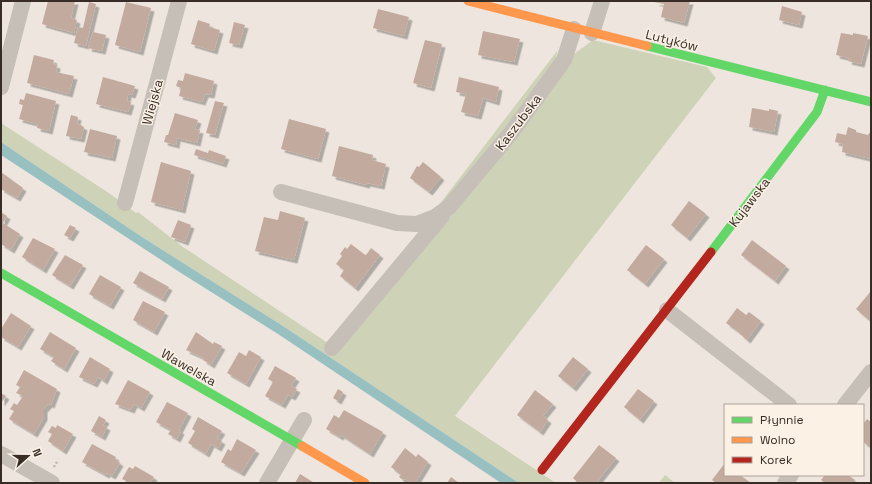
<svg xmlns="http://www.w3.org/2000/svg" width="872" height="484" font-family="'Space Grotesk',sans-serif">
	<defs>
		<filter id="shadow"><feDropShadow dx="3.5" dy="3.5" stdDeviation="0" flood-color="#0004"/></filter>
	</defs>
	<rect width="100%" height="100%" fill="#eee6de"/>
	<!-- green -->
	<path fill="#ced3b7" d="M593,40L707,67L716,78L455,416L556,483H519L283,326L142,237L1,142V123L109,193L136,213L138,212L183,247L328,343L574,54Z
		M558,44L556,61L542,85L453,195L433,211L442,201L557,51Z
		M665,475L675,483H659Z"/>
	<!-- water -->
	<path fill="#99c0c1" d="M1,142L142,237L283,326L519,483H501L278,334L181,273L1,155Z"/>
	<!-- building -->
	<path fill="#c3aa9e" filter="url(#shadow)" d="M48,1H75L71,18L77,20L74,33L42,24Z
		M690,1L684,23L661,17L664,4L654,2Z
		M89,2L96,4L86,46L74,43L78,27L83,28Z
		M126,2L151,8L140,52L115,45Z
		M782,6L802,12L799,25L779,20Z
		M378,9L409,17L404,36L373,28Z
		M198,20L210,24L209,27L220,30L214,51L191,44Z
		M234,22L245,25L239,45L229,43Z
		M483,31L520,39L514,62L478,55Z
		M93,32L106,35L102,51L88,48Z
		M841,33L853,35V33L868,36L861,64L848,61L849,58L836,55Z
		M425,40L442,44L431,88L413,83Z
		M34,55L54,60L53,64L57,65L56,72L74,76L69,94L27,83Z
		M185,73L214,81L211,95L205,94L202,102L179,96L181,88L176,86L178,80L183,81Z
		M103,77L135,86L132,95L128,94L127,101L131,102L128,112L96,104Z
		M459,77L499,87L496,102L483,98L478,116L461,112L466,94L456,92Z
		M26,93L56,101L49,131L37,128L38,124L19,119L23,105L19,104L20,99L24,100Z
		M215,101L224,103L215,135L206,133Z
		M752,108L769,111V109L778,111L774,132L749,127Z
		M175,113L198,120L195,129L200,130L197,143L177,138L176,145L164,142L166,135H168Z
		M71,115L78,117L77,123L84,127L81,139L66,136Z
		M289,119L326,129L318,159L281,149Z
		M848,127L856,130V132L868,135L869,133L871,134V159L842,152L843,144L835,142L837,133L846,135Z
		M90,129L117,136L112,158L84,152Z
		M339,146L373,155L372,160L386,164L381,186L367,183L366,185L332,176Z
		M196,149L208,153L209,150L226,156L223,164L194,155Z
		M161,162L191,171L182,210L151,202Z
		M423,162L441,177L429,192L410,178L417,166L419,167Z
		M1,172L23,188L17,198L1,189Z
		M689,201L706,214L687,238L671,225Z
		M280,211L305,218L294,260L255,251L264,217L278,220Z
		M1,212L7,216L3,223L20,234L11,250L1,244Z
		M178,220L191,225L185,242L171,237Z
		M70,225L76,228L70,238L64,235Z
		M33,238L55,249L43,270L22,257Z
		M752,240L786,266L775,281L741,255Z
		M351,244L364,254L366,255L371,248L380,255L355,288L340,276L344,270L336,264L342,256L340,254L345,247L347,249Z
		M646,245L664,259L645,284L627,270Z
		M65,255L83,265L70,286L52,275Z
		M140,271L169,287L162,299L133,283Z
		M100,275L121,287L110,306L89,294Z
		M871,291V322L856,309Z
		M143,301L165,312L154,332L133,320Z
		M737,308L746,315L749,312L761,321L747,340L740,334V333L726,323Z
		M11,313L31,326L18,347L1,337V329Z
		M50,332L76,348L64,369L51,361L54,357L40,349Z
		M196,332L213,344L214,342L222,346L211,365L203,360L204,358L186,350Z
		M249,350L261,357L246,384L227,373L239,352L246,356Z
		M90,357L110,369L104,381L98,377L94,384L79,377Z
		M573,357L588,369L573,388L558,376Z
		M275,366L296,378L291,386L297,389L292,397L288,395L282,405L265,396L273,382L268,379Z
		M24,370L57,389L51,405L49,404L44,409V417L34,434L9,419L14,411L10,409L14,403L17,405L23,396L16,393L20,387L16,385Z
		M128,380L150,392L141,408L134,404L131,410L115,404Z
		M338,389L343,392L338,401L333,398Z
		M638,389L654,401L640,420L624,407Z
		M535,390L553,404L543,416L548,420L540,432L517,415Z
		M1,393L6,396L1,403Z
		M167,402L188,413L179,430L181,431L177,439L168,434L171,430L156,422Z
		M344,410L383,432L370,454L341,435L340,437L326,429L334,415L339,418Z
		M99,416L106,420L103,425L107,427L102,437L91,431Z
		M198,417L222,431L217,438L222,441L218,448L211,444L206,454L188,443L195,431L192,429Z
		M867,419L871,422V448L863,442V424Z
		M57,425L73,434L63,451L48,441L52,434L48,432L52,426L56,428Z
		M237,439L256,450L241,473L221,462L228,449L231,451Z
		M92,444L116,457L115,459L120,463L112,476L107,473L106,475L82,462Z
		M599,445L616,458L596,483H578L573,478Z
		M405,448L416,457L418,454L428,462L415,483H411L405,479L403,480L399,477L401,475L391,467Z
		M725,463V475H740L751,483H716L712,480Z
		M135,466L154,477L150,483H125L126,481L122,479L129,467L133,469Z
		M300,474L313,482L312,483H295Z
		M825,475H848L855,480L853,483H825L821,480Z
		M451,477L459,483H447Z"/>
	<g fill="none" stroke-linecap="round" stroke-linejoin="round">
		<!-- path -->
		<path stroke="#bfb7b0" stroke-width="2.5" stroke-dasharray="2 2" stroke-linecap="butt" d="M54,467L58,460"/>
		<!-- street -->
		<path stroke="#c6bfb8" stroke-width="16" d="M592,33L602,1
			M1,87L23,1
			M281,192L397,223L417,224L435,217L449,207L511,133L564,60L574,29
			M125,203L179,1
			M667,310L789,405
			M332,348L442,216
			M845,405L871,372
			M1,454L52,483
			M267,483L304,420
			M785,483L791,475"/>
		<!-- fast -->
		<path stroke="#63d668" stroke-width="9" d="M647,46L871,102
			M711,252L817,112L825,90
			M1,273L302,446"/>
		<!-- slow -->
		<path stroke="#ff974d" stroke-width="9" d="M468,1L647,46
			M302,446L365,483"/>
		<!-- jam -->
		<path stroke="#b3261e" stroke-width="9" d="M542,470L711,252"/>
	</g>
	<g text-anchor="middle" stroke-width="3" stroke-linejoin="round" paint-order="stroke">
		<!-- street labels -->
		<g font-size="13" fill="#372c26" stroke="#fbf1e5">
			<text transform="translate(672 40) rotate(14)" y="5">Lutyków</text>
			<text transform="translate(152 102) rotate(-75)" y="5">Wiejska</text>
			<text transform="translate(518 122) rotate(-53)" y="5">Kaszubska</text>
			<text transform="translate(749 202) rotate(-53)" y="5">Kujawska</text>
			<text transform="translate(189 367) rotate(30)" y="5">Wawelska</text>
		</g>
	</g>
	<!-- border -->
	<rect width="872" height="484" fill="none" stroke="#372c26" stroke-width="4"/>
	<!-- legend -->
	<rect x="724" y="404" width="140" height="72" fill="#fbf1e5" stroke="#ada299"/>
	<rect x="732" y="417" width="20" height="6" fill="#63d668" stroke="#ada299"/>
	<text x="760" y="424" font-size="12" fill="#372c26">Płynnie</text>
	<rect x="732" y="437" width="20" height="6" fill="#ff974d" stroke="#ada299"/>
	<text x="760" y="444" font-size="12" fill="#372c26">Wolno</text>
	<rect x="732" y="457" width="20" height="6" fill="#b3261e" stroke="#ada299"/>
	<text x="760" y="464" font-size="12" fill="#372c26">Korek</text>
	<!-- north arrow -->
	<g transform="translate(28 456) rotate(69)" stroke="#fbf1e5" stroke-width="3" paint-order="stroke">
	<path d="M0-3L7 15L0 10L-7 15Z" fill="#372c26"/>
	<text y="-6" font-size="11" font-weight="bold" text-anchor="middle" fill="#372c26">N</text>
	</g>
</svg>
